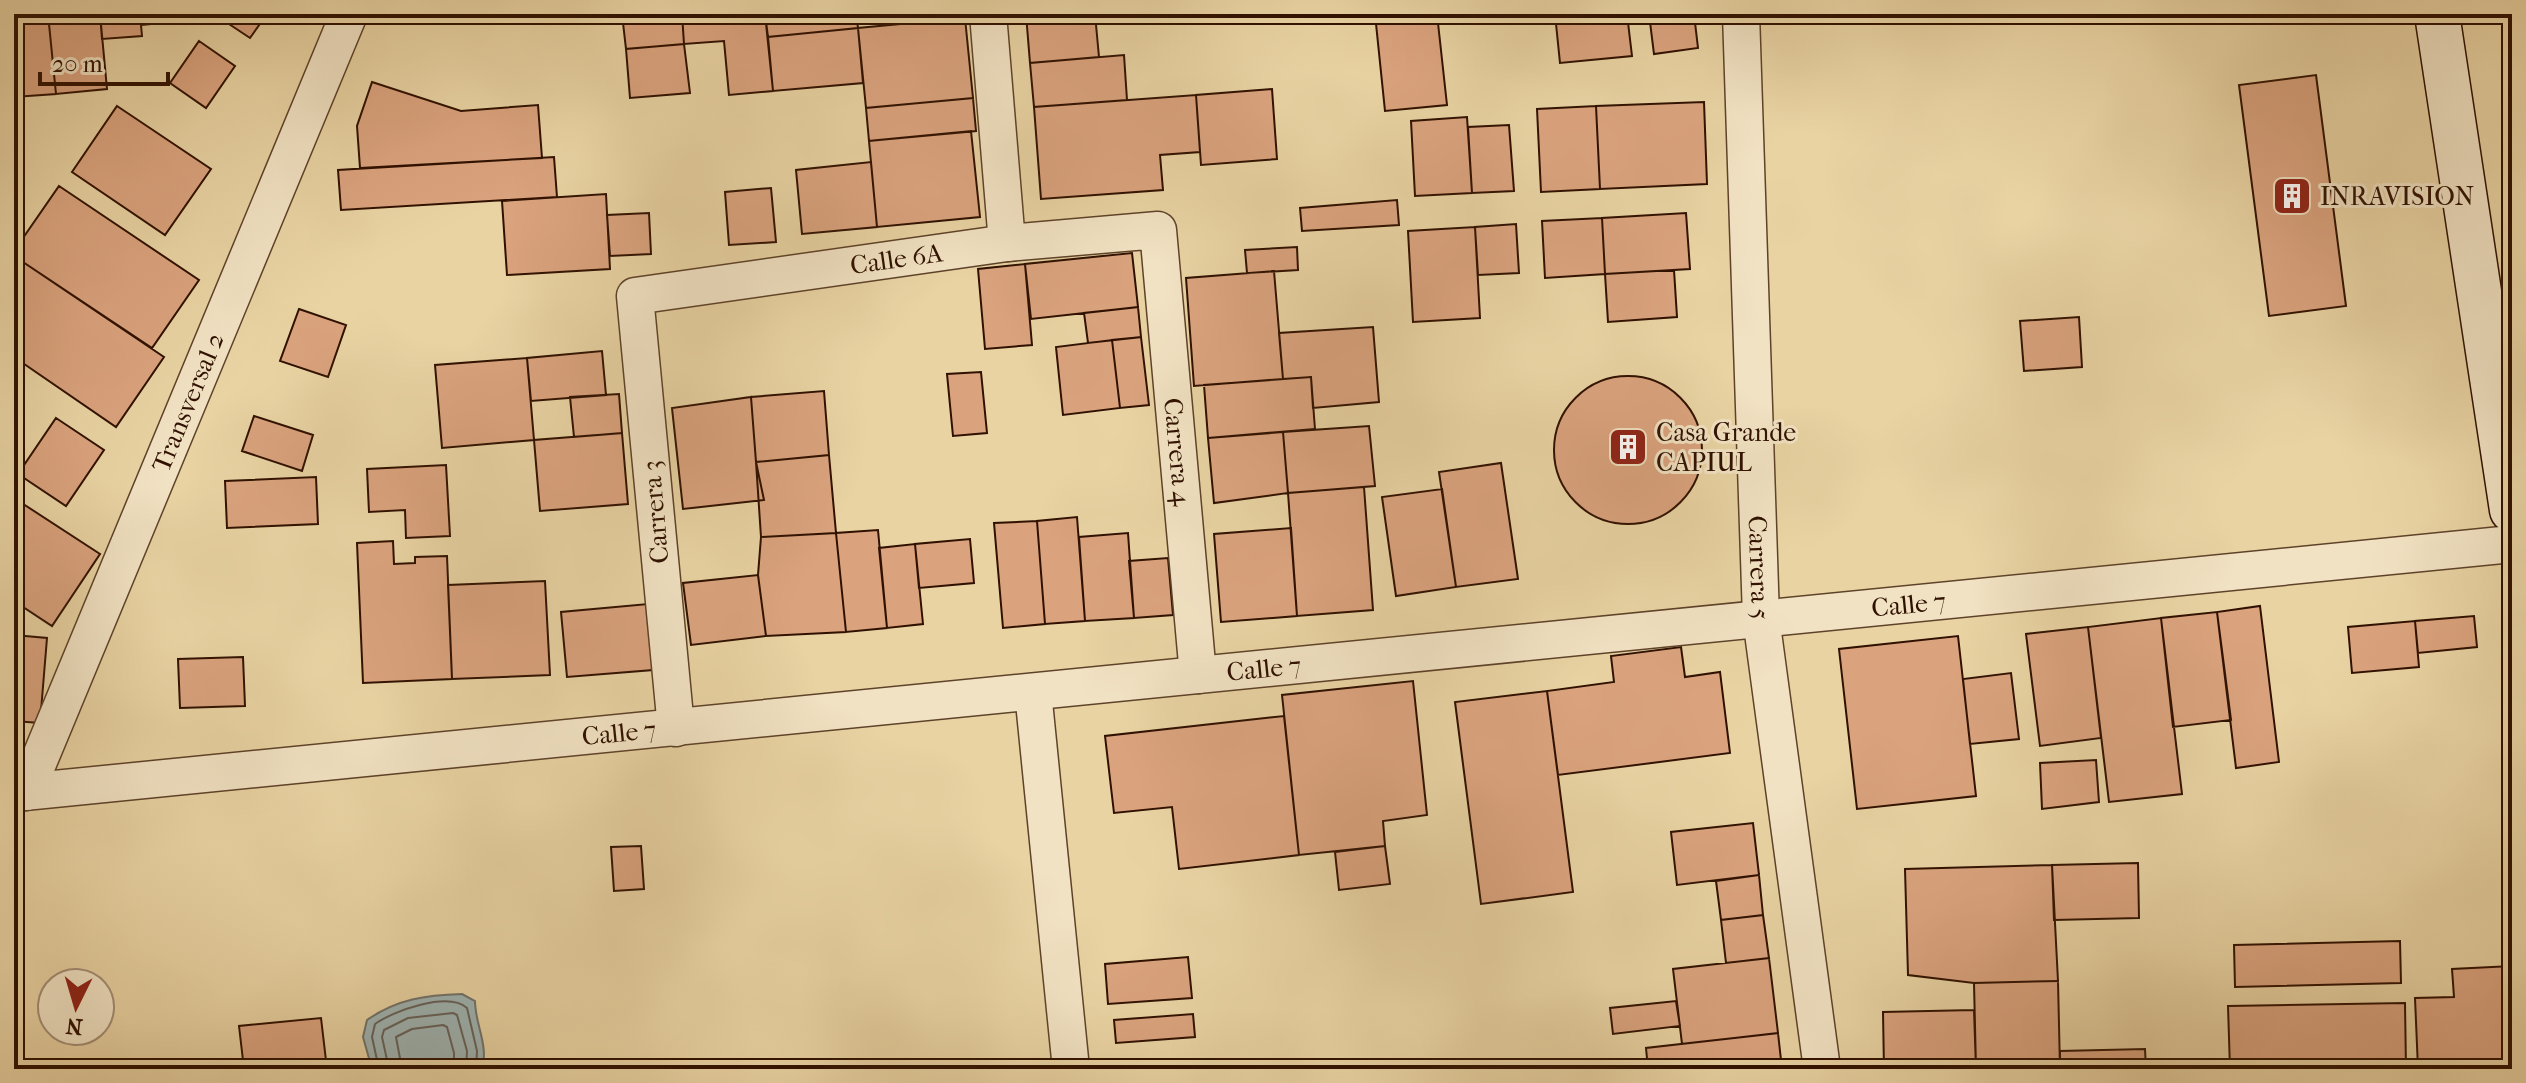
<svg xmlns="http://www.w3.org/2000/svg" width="2526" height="1083" font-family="'IM FELL French Canon',serif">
	<rect width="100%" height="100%" fill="#e9d3a3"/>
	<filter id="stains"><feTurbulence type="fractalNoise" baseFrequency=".0025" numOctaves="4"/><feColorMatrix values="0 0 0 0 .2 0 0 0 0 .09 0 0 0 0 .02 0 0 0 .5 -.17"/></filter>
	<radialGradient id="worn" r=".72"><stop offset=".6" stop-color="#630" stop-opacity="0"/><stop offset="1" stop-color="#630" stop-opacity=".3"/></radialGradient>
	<!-- water -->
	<path fill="#9eb4b3" stroke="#72736b" stroke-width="2" d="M462,994L475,1001C475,1024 489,1046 482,1069H372L363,1037L367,1020C397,999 426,995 462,994Z"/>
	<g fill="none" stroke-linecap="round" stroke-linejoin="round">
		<!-- shore -->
		<path stroke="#67625a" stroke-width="2" d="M379,1069L372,1037L375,1024C393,1011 448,991 467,1008L477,1051L476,1069
			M389,1069L382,1037L384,1030L408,1018L453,1013L457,1015L467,1051L466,1069
			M402,1069L396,1037L412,1029L443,1025L447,1027L454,1053V1069"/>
	</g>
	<!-- building -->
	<path fill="#daa37e" stroke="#301100" stroke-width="2" d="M14,14H48L56,94L14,97Z
		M48,14H100L107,89L56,94Z
		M100,14H192L193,20L141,25L142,36L102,39Z
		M214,14H267L250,38Z
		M475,14H530V18H475Z
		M622,14H682L684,44L626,49Z
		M682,14H765L773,91L729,95L724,41L684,44Z
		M765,14H856L858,28L768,37Z
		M1026,14H1095L1099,57L1030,63Z
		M1375,14H1437L1447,105L1385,111Z
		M1555,14H1627L1632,56L1560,63Z
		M1649,14H1694L1698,48L1654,54Z
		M965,18L973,98L866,108L858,28Z
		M858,28L863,83L773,91L768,37Z
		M199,41L235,66L206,108L170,83Z
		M684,44L690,93L630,98L626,49Z
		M1124,55L1127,100L1034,107L1030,63Z
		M2316,75L2346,306L2269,316L2239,85Z
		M372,82L461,111L538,105L542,158L360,168L357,126Z
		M1272,89L1277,159L1201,165L1196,95Z
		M1196,95L1200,152L1160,155L1163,190L1041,199L1034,107Z
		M973,98L976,131L869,141L866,108Z
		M1704,102L1707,184L1600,189L1596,106Z
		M117,106L211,169L165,235L72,172Z
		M1596,106L1600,189L1541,192L1537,109Z
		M1467,117L1472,193L1415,196L1411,121Z
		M1509,125L1514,191L1472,193L1468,127Z
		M971,131L980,217L877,227L869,141Z
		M554,157L557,197L341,210L338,170Z
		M871,162L877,227L802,234L796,170Z
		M59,186L199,280L152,348L14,256V251Z
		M771,188L776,242L729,245L725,192Z
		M606,194L610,269L507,275L502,201Z
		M1397,200L1399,225L1302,231L1300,208Z
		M649,213L651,254L610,256L607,215Z
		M1686,213L1690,269L1605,274L1602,218Z
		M1602,218L1605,274L1545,278L1542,221Z
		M1516,224L1519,273L1478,275L1475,227Z
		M1475,227L1480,318L1413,322L1408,231Z
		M1297,247L1298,270L1247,273L1245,250Z
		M1132,253L1138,307L1031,319L1025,264Z
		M14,256L164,357L116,427L14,357Z
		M1025,264L1032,345L985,349L978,269Z
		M1674,270L1677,317L1608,322L1605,274Z
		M1274,271L1283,379L1194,386L1186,278Z
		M1138,307L1141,337L1088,343L1084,313Z
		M299,309L346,325L328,377L280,361Z
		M2079,317L2082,367L2024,371L2020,321Z
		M1373,327L1379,402L1313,408L1311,377L1283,379L1279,333Z
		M1141,337L1149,405L1120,408L1112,340Z
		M1112,340L1120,408L1063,415L1056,347Z
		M602,351L606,395L531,401L527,358Z
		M527,358L534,440L442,448L435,365Z
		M981,372L987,433L953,436L947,374Z
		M1554 450a74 74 0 1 1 148 0a74 74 0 1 1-148 0Z
		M1311,377L1315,429L1208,438L1204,385Z
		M824,391L829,455L756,462L751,397Z
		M619,394L622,433L574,437L570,397Z
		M751,397L756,462L764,500L683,509L672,408Z
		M254,416L313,435L302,471L242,451Z
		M56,418L104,450L66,506L18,474Z
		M1369,426L1375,486L1288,493L1283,432Z
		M1283,432L1288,493L1214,503L1208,438Z
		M622,433L628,504L540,511L534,440Z
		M829,455L836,533L761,537L756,462Z
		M1501,463L1518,579L1456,587L1439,472Z
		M446,465L450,536L406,538L405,510L369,512L367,469Z
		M316,477L318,524L227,528L225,481Z
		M1364,487L1373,610L1297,616L1288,493Z
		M1442,489L1456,587L1396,596L1382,497Z
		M14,498L100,554L52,626L14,601Z
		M1077,517L1085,621L1045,624L1037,521Z
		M1037,521L1045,624L1003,628L994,523Z
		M1291,528L1297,616L1221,622L1214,534Z
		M878,530L887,628L846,632L836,533Z
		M836,533L846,632L766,636L758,575L761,537Z
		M1128,533L1134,618L1085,621L1079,537Z
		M970,539L974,583L919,588L915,544Z
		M393,541L394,564L415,563V557L447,556L452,679L363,683L357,543Z
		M915,544L923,624L887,628L879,548Z
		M1168,558L1173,615L1134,618L1129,561Z
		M758,575L766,636L691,645L683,583Z
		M545,581L550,675L452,679L448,585Z
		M648,604L653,670L567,677L561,612Z
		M2260,606L2279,762L2236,768L2217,612Z
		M2217,612L2231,720L2173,727L2161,618Z
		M2474,616L2477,647L2418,653L2415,621Z
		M2161,618L2182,794L2109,802L2088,627Z
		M2415,621L2419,667L2352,673L2348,627Z
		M2088,627L2101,738L2040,746L2026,634Z
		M14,635L47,638L40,723L14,721Z
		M1958,636L1976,796L1857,809L1839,649Z
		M1681,647L1685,677L1720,672L1730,753L1558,775L1547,691L1614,682L1611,656Z
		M243,657L245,706L180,708L178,659Z
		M2011,673L2019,739L1970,744L1963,679Z
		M1413,681L1427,815L1383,821L1385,846L1299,855L1282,695Z
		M1547,691L1573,892L1481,904L1455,702Z
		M1284,716L1299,855L1179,869L1172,807L1114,813L1105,736Z
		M2096,760L2099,802L2042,809L2040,763Z
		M1753,823L1759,875L1677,885L1671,832Z
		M641,846L644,889L614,891L611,847Z
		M1385,846L1390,884L1339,890L1335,852Z
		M2138,863L2139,918L2054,920L2052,865Z
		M2052,865L2058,981L1974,983L1908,975L1905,869Z
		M1759,875L1763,915L1721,920L1716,881Z
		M1763,915L1769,958L1726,963L1721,920Z
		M2400,941L2401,983L2235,987L2234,945Z
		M1188,957L1192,998L1108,1004L1105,964Z
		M1769,958L1778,1033L1682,1044L1673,969Z
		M2512,966V1069H2418L2415,998L2454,997L2452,969Z
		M2058,981L2060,1069H1976L1974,983Z
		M1676,1001L1680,1026L1613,1034L1610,1008Z
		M2405,1003L2406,1069H2230L2228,1006Z
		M1974,1010L1976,1069H1884L1883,1012Z
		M1193,1014L1195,1037L1116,1043L1114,1020Z
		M321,1018L327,1069H244L239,1026Z
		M1778,1033L1782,1069H1648L1646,1048Z
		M2145,1049L2146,1069H2060V1051Z
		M1238,1059L1239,1069H1150Z"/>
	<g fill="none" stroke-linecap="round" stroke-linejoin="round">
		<defs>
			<g id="street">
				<path d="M988,14L1007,243"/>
				<path id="s1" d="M1741,14L1761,618L1822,1069"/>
				<path d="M1033,692L1071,1069"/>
				<path id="s2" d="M676,728L635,296L1007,243L1158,230L1198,675"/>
				<path id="s3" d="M26,792L349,14"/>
				<path id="s4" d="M14,793L2512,544"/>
			</g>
			<path id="secondary" d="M2437,14L2512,510"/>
		</defs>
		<!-- street casing -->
		<use href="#street" stroke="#5e4229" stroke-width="39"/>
		<!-- secondary casing -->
		<use href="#secondary" stroke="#301100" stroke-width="47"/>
		<!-- street -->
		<use href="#street" stroke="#f1e2c3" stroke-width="36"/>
		<!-- secondary -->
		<use href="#secondary" stroke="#f1e2c3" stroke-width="44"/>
	</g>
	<!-- icons -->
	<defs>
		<symbol id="building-square" viewBox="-11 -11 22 22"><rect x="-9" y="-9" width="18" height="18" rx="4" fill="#8f2418" stroke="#f1e2c3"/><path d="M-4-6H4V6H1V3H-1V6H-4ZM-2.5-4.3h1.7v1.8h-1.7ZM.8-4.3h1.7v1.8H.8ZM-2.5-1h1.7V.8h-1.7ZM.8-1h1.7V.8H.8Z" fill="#fff"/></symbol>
	</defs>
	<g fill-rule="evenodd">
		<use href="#building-square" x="2270" y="174" width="44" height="44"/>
		<use href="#building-square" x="1606" y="425" width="44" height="44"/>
	</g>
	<g text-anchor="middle" stroke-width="6" stroke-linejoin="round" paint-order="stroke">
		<!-- poi labels -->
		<g font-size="26" fill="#301100" stroke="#f1e2c3" text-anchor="start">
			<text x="2320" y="205">INRAVISION</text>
			<text x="1656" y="441">Casa Grande<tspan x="1656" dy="30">CAPIUL</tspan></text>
		</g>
		<!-- street labels -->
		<g font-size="26" fill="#301100" stroke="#f1e2c3">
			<text dy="9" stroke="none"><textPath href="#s2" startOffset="698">Calle 6A</textPath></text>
			<text dy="9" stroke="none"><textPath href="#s3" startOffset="422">Transversal 2</textPath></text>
			<text dy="9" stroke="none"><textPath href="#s2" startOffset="1184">Carrera 4</textPath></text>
			<text transform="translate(655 512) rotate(-95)" y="9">Carrera 3</text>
			<text dy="9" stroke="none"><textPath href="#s1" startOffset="554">Carrera 5</textPath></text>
			<text dy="9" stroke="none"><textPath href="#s4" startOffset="1904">Calle 7</textPath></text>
			<text dy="9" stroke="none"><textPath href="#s4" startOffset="1256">Calle 7</textPath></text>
			<text dy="9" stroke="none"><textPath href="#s4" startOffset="608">Calle 7</textPath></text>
		</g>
	</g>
	<!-- margin -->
	<rect width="2526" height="1083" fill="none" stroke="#e9d3a3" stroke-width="48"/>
	<rect x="16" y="16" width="2494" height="1051" fill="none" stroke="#301100" stroke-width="4"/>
	<rect x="24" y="24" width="2478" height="1035" fill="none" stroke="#301100" stroke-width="2"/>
	<!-- north arrow -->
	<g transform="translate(76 1007) rotate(185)"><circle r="38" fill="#f1e2c3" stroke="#a48e75" stroke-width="2"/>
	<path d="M0-6L14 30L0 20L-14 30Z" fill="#8f2418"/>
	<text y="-12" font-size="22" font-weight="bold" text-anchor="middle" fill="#301100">N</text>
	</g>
	<!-- scale -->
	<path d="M40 72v12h128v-12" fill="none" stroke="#301100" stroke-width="4"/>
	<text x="52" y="72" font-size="24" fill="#301100" stroke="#f1e2c3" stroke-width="6" paint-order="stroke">20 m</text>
	<rect width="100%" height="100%" filter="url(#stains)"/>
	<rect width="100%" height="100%" fill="url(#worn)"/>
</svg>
